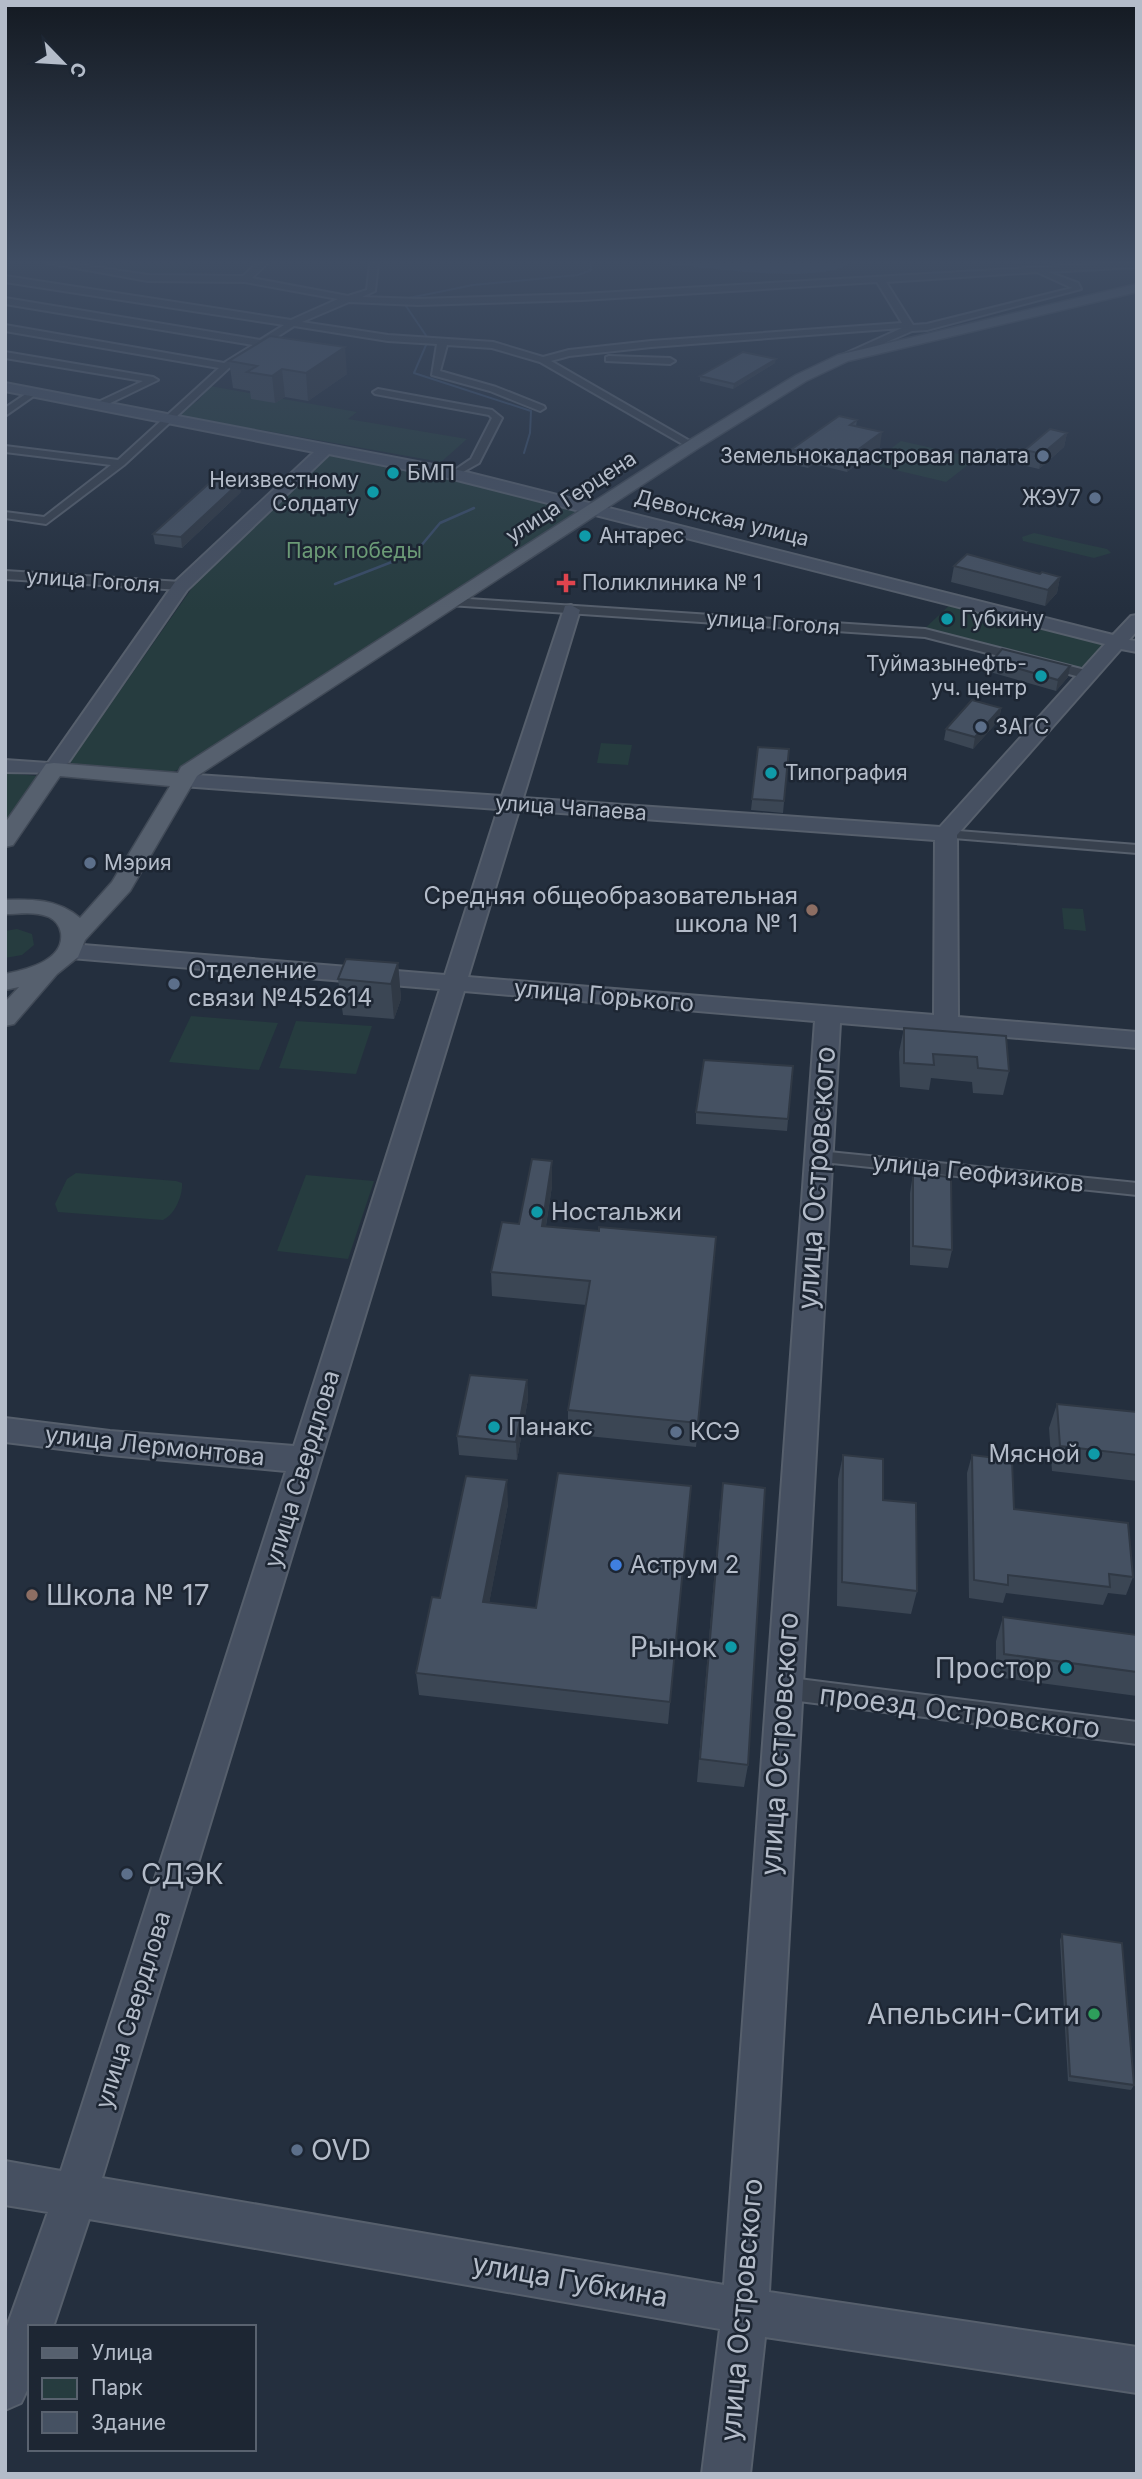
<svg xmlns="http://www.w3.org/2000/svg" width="1142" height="2479" font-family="Inter,sans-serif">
	<rect width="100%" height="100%" fill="#242f3e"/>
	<!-- green -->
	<path fill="#263c3f" d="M59,263H194L184,274L153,277Z
		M210,386L357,412L348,419L467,439L441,462L176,415L199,400Z
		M901,441L977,458L946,482L870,464Z
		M337,454L473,481L581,511L180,769L168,773L72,766L71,761L199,578L324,456Z
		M1034,533L1107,549L1111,553L1094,558L1023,541L1022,537Z
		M952,603L1108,642L1082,672L923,630Z
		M601,743L632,745L628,765L597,763Z
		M5,773L38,776L5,823Z
		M1062,908L1083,909L1086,931L1064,929Z
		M17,929L32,934L34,945L22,955L5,958V931Z
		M191,1016L278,1023L259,1070L169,1062Z
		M296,1021L372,1026L356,1074L279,1068Z
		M76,1173L176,1181L182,1183C183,1195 175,1215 163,1220L58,1212L55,1204L67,1179Z
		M306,1175L374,1181L348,1259L277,1251Z"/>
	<!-- water -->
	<path fill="#394c67" d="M656,263H850C818,286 700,266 656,263Z"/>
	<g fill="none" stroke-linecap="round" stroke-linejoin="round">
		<!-- stream-far1 -->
		<path stroke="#394c67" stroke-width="2" d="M409,298L473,285L578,275L591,270V263
			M406,306L427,337
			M426,345L414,373L531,411L530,433L524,453"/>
		<!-- stream -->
		<path stroke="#394c67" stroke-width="2.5" d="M335,584L415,553L440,523L474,508"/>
		<defs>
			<path id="street" d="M48,263H67L148,275L243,276L258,263H267L252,278L348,296L367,290L370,263H378L375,291L362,297L418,299L582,294L1115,263H1137V267L1048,272L1078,283L1081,289L927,330L912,331L843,361L838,358L840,356L902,328L651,347L569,356L551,361L695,444V448L691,449L540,362L492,348L447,345L440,371L496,387L544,406L545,408L540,411L490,391L432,375L437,344L388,341L294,326L229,368L124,465L46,524L5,518V512L44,517L111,465L5,452V446L118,460L219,368L5,331V325L224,363L253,345L5,304V298L260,340L284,325L5,282V276L291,320L338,299L245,282L148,281ZM1037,272L1072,288L927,324L913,325L886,282ZM877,282L902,323L651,341L569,350L543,357L493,342L388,335L302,322L349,302L418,305L582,300Z
				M5,352L153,377L158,380L100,408L96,407V403L143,381L5,358Z
				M609,356L670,358L675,361L670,364L606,361V357Z
				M378,389L492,410L502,418L479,463L454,477L449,474L471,459L492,418L489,415L375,394L373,392Z
				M30,391L38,393L5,416V408Z
				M5,571L181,582L187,586L181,590L5,579Z
				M453,598L925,629L1093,672L1094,675L1088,679L925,637L449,605L447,602Z
				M946,830L1137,845V853L941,837L939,834Z
				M819,1151L1137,1183V1195L813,1161L810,1157L813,1153Z
				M783,1677L1137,1722V1744L783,1699L774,1696L771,1688L774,1680Z"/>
			<path id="secondary" d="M5,383L454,469L1113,635L1131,616L1137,615V631L1129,640L1137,641V652L1121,649L957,835L958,1017L1137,1032V1048L840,1023L769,2292L1137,2347V2393L765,2337L750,2474H702L720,2329L89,2219L53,2327H30V2384L21,2403L5,2410V2332L48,2212L5,2205V2161L61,2171L286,1471L110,1455L5,1442V1418L110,1431L294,1446L440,989L71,958L63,956L59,951L63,946L71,944L445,975L498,809L182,786L175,784L172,780L175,776L182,774L502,796L565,606L571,605L580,610L523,798L940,827L1105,644L453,479L329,454L187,590L61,773L5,772V760L48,763L175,582L314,452L5,391ZM519,810L935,840L934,1015L468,977ZM464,991L815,1021L724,2285L102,2178Z"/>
			<path id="primary" d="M1137,284V292L848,361L806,381L697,449L197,776L130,891L85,940L78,957L57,974L14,1024L5,1026V1002L19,987L5,990V974C25,970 65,961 61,933C60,926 55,920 49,917C36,911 19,914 5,914V900C33,899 58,899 80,918L112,882L170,786L60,776L13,845L5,847V823L46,764L54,763L178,773L181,767L685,443L796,375L838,355Z"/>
		</defs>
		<!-- street casing -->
		<use href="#street" stroke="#565f6c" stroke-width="4"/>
		<!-- secondary casing -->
		<use href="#secondary" stroke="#565f6c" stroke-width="4"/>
		<!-- primary casing -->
		<use href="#primary" stroke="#414a57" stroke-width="3"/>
		<!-- street -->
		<use href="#street" fill="#38414e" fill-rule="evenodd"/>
		<!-- secondary -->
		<use href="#secondary" fill="#465061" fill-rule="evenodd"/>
		<!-- primary -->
		<use href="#primary" fill="#56606e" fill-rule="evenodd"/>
	</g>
	<!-- wall -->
	<path fill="#3b4654" d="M229,361L347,374L308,401L285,397L275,403L251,399L250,391L233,388Z
		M775,363L733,389L700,381V376Z
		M857,420L856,426L880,447L847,472L814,464L808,468L791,464L792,449Z
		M1067,433L1064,447L1039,469L1022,465L1025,450Z
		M241,492L182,548L155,544L153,534Z
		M954,566L1040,574L1060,577L1057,593L1045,606L951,582Z
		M992,661L1068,677L1056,691L990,672Z
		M1001,708L999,720L973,749L944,740L946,729Z
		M758,747L789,749L783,813L751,810Z
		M398,963L401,999L394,1019L343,1015L338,979Z
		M904,1028L1009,1071L1003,1095L973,1093L972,1082L931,1078L929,1090L900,1087L899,1052Z
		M793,1066L787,1131L696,1124V1112Z
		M552,1161V1186L546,1226L599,1231L716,1237L696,1447L568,1434V1410L586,1305L492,1296L491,1272L519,1224Z
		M913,1174L952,1250L948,1268L910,1265V1193Z
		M527,1380L528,1399L517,1460L459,1455L457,1436Z
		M1057,1404L1137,1412V1481L1052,1471L1049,1428Z
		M843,1455L883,1500L917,1591L911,1614L837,1606L838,1479Z
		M972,1455L1014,1509L1133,1577L1126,1595L1108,1593L1103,1605L1006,1593L1003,1603L969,1598L967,1473Z
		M691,1486L668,1724L419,1695L416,1673L440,1598L508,1504L489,1603L536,1608Z
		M720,1508L748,1765L744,1787L697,1782Z
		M1003,1617L1137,1635V1696L996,1677V1641Z
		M1062,1934L1134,2085L1131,2090L1068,2081L1060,1940Z"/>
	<!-- shaded-wall -->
	<path fill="#303945" d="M345,347L347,374L308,401L306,373Z
		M776,359L775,363L733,389L734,384Z
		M282,369L285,397L275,403L272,376Z
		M882,432L880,447L847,472L848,457Z
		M1067,433L1064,447L1039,469L1042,454Z
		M815,449L814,464L808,468L809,453Z
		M240,482L241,492L182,548L181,537Z
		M1060,577L1057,593L1045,606L1048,590Z
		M1070,666L1068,677L1056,691L1058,680Z
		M1001,708L999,720L973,749L975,737Z
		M398,963L401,999L394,1019L391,984Z
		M552,1161V1186L542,1250V1226Z
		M527,1380L528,1399L517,1460L516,1442Z
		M507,1480L508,1504L485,1625L483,1602Z"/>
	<!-- building -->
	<path fill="#455162" stroke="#303945" stroke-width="2" d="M270,336L345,347L306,373L282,369L272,376L247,372L257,366L229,361Z
		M743,352L776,359L734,384L700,376Z
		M839,416L857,420L850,425L882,432L848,457L815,449L809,453L792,449Z
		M1050,429L1067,433L1042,454L1025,450Z
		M214,479L240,482L181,537L153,534Z
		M967,554L1040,574L1042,572L1060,577L1048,590L954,566Z
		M1002,649L1070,666L1058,680L992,661Z
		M972,700L1001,708L975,737L946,729Z
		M758,747L789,749L784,801L752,799Z
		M346,959L398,963L391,984L338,979Z
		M904,1028L1006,1036L1009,1071L978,1068L977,1057L933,1054L934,1065L904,1063Z
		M704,1060L793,1066L788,1119L696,1112Z
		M532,1159L552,1161L542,1226L599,1231V1227L716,1237L698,1423L568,1410L590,1281L491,1272L502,1222L519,1224Z
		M913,1174L951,1177L952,1250L913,1246Z
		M470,1375L527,1380L516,1442L457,1436Z
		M1057,1404L1137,1412V1455L1060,1446Z
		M843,1455L883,1459V1500L916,1503L917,1591L842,1582Z
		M972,1455L1012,1460L1014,1509L1128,1523L1133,1577L1109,1574L1110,1587L1008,1575V1585L974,1580Z
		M558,1473L691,1486L670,1702L416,1673L432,1597L440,1598L466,1476L507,1480L483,1602L536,1608Z
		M723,1483L765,1488L748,1765L700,1759Z
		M1003,1617L1137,1635V1672L1004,1654Z
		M1062,1934L1122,1943L1134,2085L1070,2076Z"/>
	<!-- sky -->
	<linearGradient id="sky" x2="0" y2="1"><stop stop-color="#141a22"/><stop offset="0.43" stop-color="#3f4d63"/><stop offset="1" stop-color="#3f4d63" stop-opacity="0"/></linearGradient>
	<rect width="1142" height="610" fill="url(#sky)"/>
	<!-- markers -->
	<g fill="#5c6f8a" stroke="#1d2633" stroke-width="2.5">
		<circle cx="1043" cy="456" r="7"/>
		<circle cx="1095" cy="498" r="7"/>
		<circle cx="981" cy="727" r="7"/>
		<circle cx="90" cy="863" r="7"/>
		<circle cx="174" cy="984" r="7"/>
		<circle cx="676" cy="1432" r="7"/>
		<circle cx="127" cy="1874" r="7"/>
		<circle cx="297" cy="2150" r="7"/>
	</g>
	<g fill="#0f9aa8" stroke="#1d2633" stroke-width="2.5">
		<circle cx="393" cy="473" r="7"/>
		<circle cx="373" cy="492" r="7"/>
		<circle cx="585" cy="536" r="7"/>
		<circle cx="947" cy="619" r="7"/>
		<circle cx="1041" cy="676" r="7"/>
		<circle cx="771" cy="773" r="7"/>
		<circle cx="537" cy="1212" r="7"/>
		<circle cx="494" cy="1427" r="7"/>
		<circle cx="1094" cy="1454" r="7"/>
		<circle cx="731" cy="1647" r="7"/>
		<circle cx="1066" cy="1668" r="7"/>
	</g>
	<path fill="#e0444e" stroke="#1d2633" stroke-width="2.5" d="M562.5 572.5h7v7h7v7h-7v7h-7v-7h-7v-7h7z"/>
	<g fill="#8d6e63" stroke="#1d2633" stroke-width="2.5">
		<circle cx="812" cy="910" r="7"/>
		<circle cx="32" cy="1595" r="7"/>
	</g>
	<circle fill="#3f7fe0" stroke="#1d2633" stroke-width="2.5" cx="616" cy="1565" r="7"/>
	<circle fill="#2e9e5b" stroke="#1d2633" stroke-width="2.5" cx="1094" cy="2014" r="7"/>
	<g text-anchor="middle" stroke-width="5" stroke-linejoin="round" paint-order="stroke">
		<!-- far-poi labels -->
		<g font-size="21" fill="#b4bcc9" stroke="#1d2633" text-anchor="start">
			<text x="1029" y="463" text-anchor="end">Земельнокадастровая палата</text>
			<text x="407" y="480">БМП</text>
			<text x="359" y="487" text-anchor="end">Неизвестному<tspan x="359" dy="24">Солдату</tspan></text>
			<text x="1081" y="505" text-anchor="end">ЖЭУ7</text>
			<text x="599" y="543">Антарес</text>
			<text x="582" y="590">Поликлиника № 1</text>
			<text x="961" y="626">Губкину</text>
			<text x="1027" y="671" text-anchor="end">Туймазынефть-<tspan x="1027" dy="24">уч. центр</tspan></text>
			<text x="995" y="734">ЗАГС</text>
			<text x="785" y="780">Типография</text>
			<text x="104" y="870">Мэрия</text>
		</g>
		<!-- far-street labels -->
		<g font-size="21" fill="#b4bcc9" stroke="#1d2633">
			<text transform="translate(571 497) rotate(-33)" y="7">улица Герцена</text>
			<text transform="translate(722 518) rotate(14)" y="7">Девонская улица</text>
			<text transform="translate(93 581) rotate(4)" y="7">улица Гоголя</text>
			<text transform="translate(773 623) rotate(4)" y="7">улица Гоголя</text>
			<text transform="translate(571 808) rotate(4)" y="7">улица Чапаева</text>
		</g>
		<!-- far-park labels -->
		<g font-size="21" fill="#6b9a76" stroke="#1d2633">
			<text x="354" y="558">Парк победы</text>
		</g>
		<!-- poi labels -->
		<g font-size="24" fill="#b4bcc9" stroke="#1d2633" text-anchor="start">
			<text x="798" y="904" text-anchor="end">Средняя общеобразовательная<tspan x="798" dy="28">школа № 1</tspan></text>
			<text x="188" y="978">Отделение<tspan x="188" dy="28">связи №452614</tspan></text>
			<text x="551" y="1220">Ностальжи</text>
			<text x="508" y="1435">Панакс</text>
			<text x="690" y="1440">КСЭ</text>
			<text x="1080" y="1462" text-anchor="end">Мясной</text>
			<text x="630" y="1573">Аструм 2</text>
		</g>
		<!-- street labels -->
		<g font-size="24" fill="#b4bcc9" stroke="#1d2633">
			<text transform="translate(604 996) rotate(5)" y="8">улица Горького</text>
			<text transform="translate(978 1173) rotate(6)" y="8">улица Геофизиков</text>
			<text transform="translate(155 1446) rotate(6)" y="8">улица Лермонтова</text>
			<text transform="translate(302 1469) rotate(-73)" y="8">улица Свердлова</text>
			<text transform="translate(133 2010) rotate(-73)" y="8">улица Свердлова</text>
		</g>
		<!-- near-street labels -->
		<g font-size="28" fill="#b4bcc9" stroke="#1d2633">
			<text transform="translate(816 1178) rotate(-86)" y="10">улица Островского</text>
			<text transform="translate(960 1711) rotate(7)" y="10">проезд Островского</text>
			<text transform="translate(779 1744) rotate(-86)" y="10">улица Островского</text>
			<text transform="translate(570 2280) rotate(10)" y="10">улица Губкина</text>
			<text transform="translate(741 2310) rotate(-85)" y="10">улица Островского</text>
		</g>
		<!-- near-poi labels -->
		<g font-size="28" fill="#b4bcc9" stroke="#1d2633" text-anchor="start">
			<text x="46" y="1605">Школа № 17</text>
			<text x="717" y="1657" text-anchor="end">Рынок</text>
			<text x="1052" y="1678" text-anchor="end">Простор</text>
			<text x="141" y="1884">СДЭК</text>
			<text x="1080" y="2024" text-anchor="end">Апельсин-Сити</text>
			<text x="311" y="2160">OVD</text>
		</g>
	</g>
	<!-- border -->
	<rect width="1142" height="2479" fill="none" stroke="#b4bcc9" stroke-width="14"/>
	<!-- legend -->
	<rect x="28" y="2325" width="228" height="126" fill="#1d2633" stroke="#59626f" stroke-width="2"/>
	<rect x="42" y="2348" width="35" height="10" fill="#56606e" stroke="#59626f" stroke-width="2"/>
	<text x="91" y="2360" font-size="21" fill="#b4bcc9">Улица</text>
	<rect x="42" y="2378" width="35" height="21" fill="#263c3f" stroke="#59626f" stroke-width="2"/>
	<text x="91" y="2395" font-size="21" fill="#b4bcc9">Парк</text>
	<rect x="42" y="2412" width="35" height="21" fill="#455162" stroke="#59626f" stroke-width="2"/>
	<text x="91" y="2430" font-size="21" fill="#b4bcc9">Здание</text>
	<!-- north arrow -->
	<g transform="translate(63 63) rotate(115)" stroke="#1d2633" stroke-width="5" paint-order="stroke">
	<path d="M0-5L12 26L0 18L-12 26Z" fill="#b4bcc9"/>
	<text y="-10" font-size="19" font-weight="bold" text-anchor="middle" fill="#b4bcc9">С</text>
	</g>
</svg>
